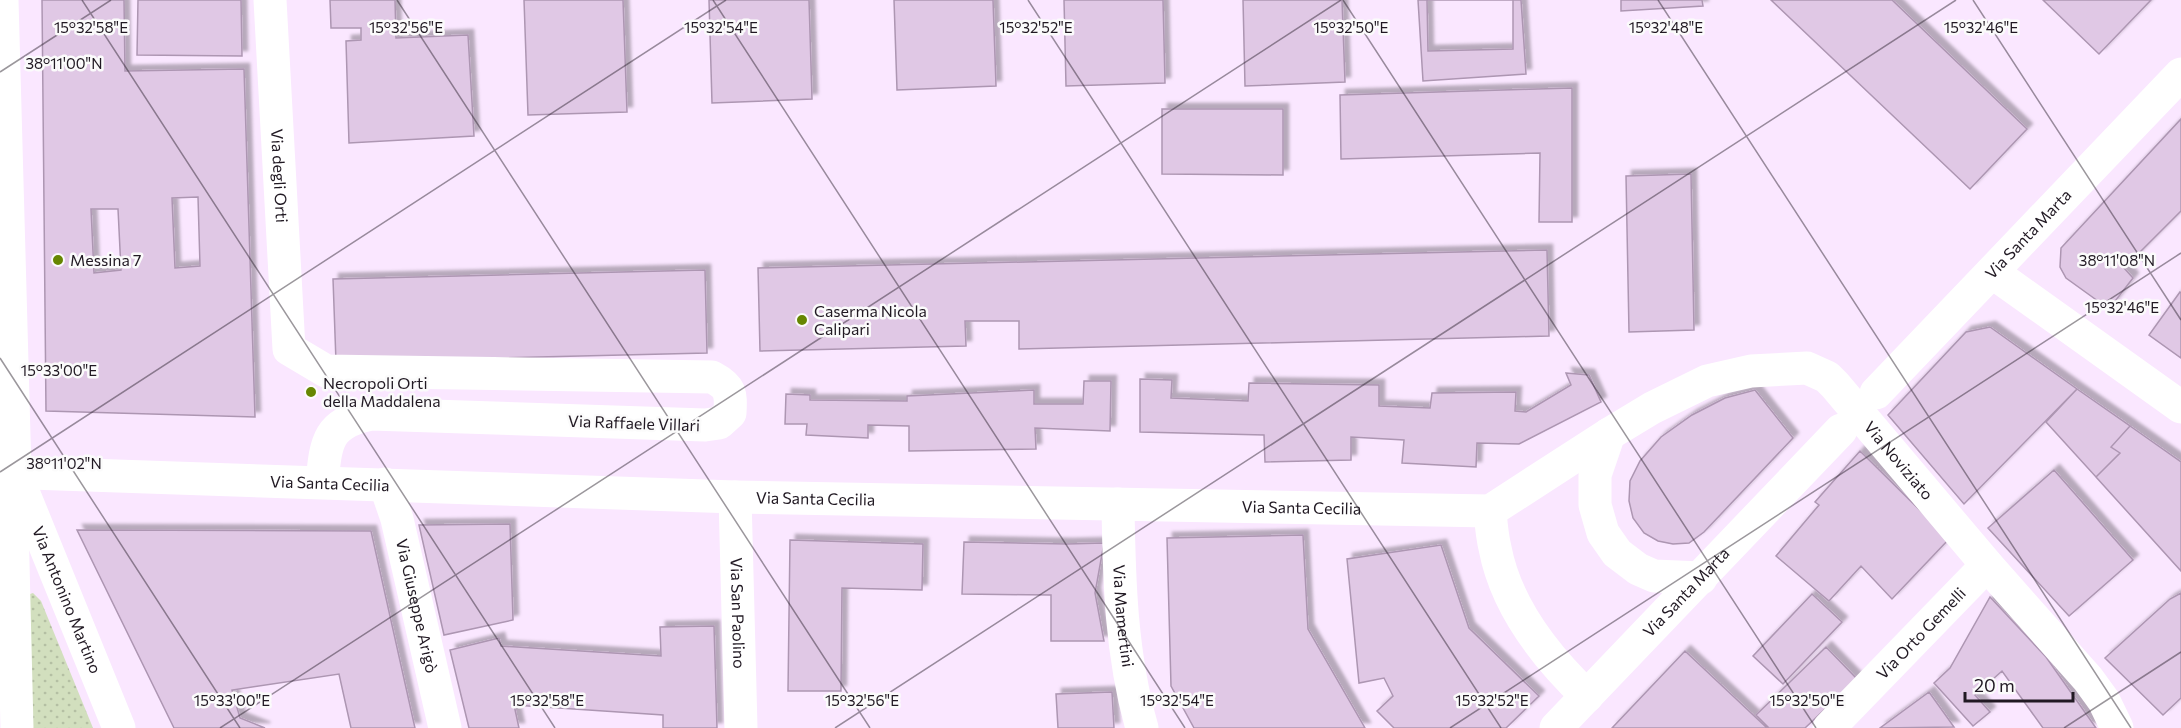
<svg xmlns="http://www.w3.org/2000/svg" width="2181" height="728" font-family="Commissioner,sans-serif">
	<defs>
		<pattern id="park-dots" width="8" height="8" patternUnits="userSpaceOnUse" patternTransform="scale(1.5)"><rect width="8" height="8" fill="#d2dfbe"/><path d="M2 2h.1M6 6h.1" fill="none" stroke="#b4bfa3" stroke-width="1.8" stroke-linecap="round"/></pattern>
		<filter id="shadow"><feDropShadow dx="5.5" dy="-5.5" stdDeviation="1.5" flood-color="#0004"/></filter>
	</defs>
	<rect width="100%" height="100%" fill="#fae7ff"/>
	<!-- park -->
	<path fill="url(#park-dots)" d="M33,593L41,601L93,728H29L30,594Z"/>
	<!-- building -->
	<path fill="#e0c8e5" stroke="#ad96b2" stroke-width="1.5" fill-rule="evenodd" filter="url(#shadow)" d="M42,0H124L125,71L244,69L255,417L46,411ZM198,197L200,266L175,268L172,198ZM91,209H118L121,270L94,273Z
		M138,0H241L242,56L137,55Z
		M330,0H395L396,38L468,35L474,136L349,143L346,41L361,40V28H331Z
		M524,0H623L627,112L528,115Z
		M709,0H809L812,99L712,103Z
		M894,0H993L996,86L897,90Z
		M1064,0H1163L1165,83L1066,86Z
		M1243,0H1342L1345,82L1245,86Z
		M1418,0H1521L1526,74L1423,81Z
		M1427,0H1513V49L1428,51Z
		M1621,0H1702L1703,6L1621,11Z
		M1771,0H1892L2027,129L1970,189Z
		M2043,0H2151L2099,54Z
		M1572,88V222H1539L1540,153L1341,159L1340,95Z
		M1162,109H1283V175L1162,174Z
		M2181,119V211L2124,268L2133,278L2109,309L2066,278L2060,267L2061,248Z
		M1691,174L1694,330L1629,332L1626,176Z
		M1547,250L1549,336L1019,349V321H965L966,346L760,351L758,268Z
		M705,270L707,353L336,362L333,279Z
		M2180,292L2181,293V358L2149,335Z
		M1990,327L2077,389L1964,504L1888,415L1966,332Z
		M1566,373L1589,375L1601,402L1519,444L1477,443L1476,467L1402,463L1404,440L1351,437V460L1265,462L1264,435L1140,432V379L1172,380L1171,398L1248,401L1249,383L1379,385V406L1430,408L1432,393L1516,392L1515,411L1526,412L1571,385Z
		M1084,381H1111L1110,431L1035,428L1036,449L909,451V426L868,425V438L806,435L807,424H785L786,394L810,395V400L907,401V396L1034,390V404H1083Z
		M2077,389L2130,426L2111,447L2120,453L2096,477L2046,422Z
		M1755,390L1793,438L1704,532L1689,543L1673,544L1658,541L1644,533L1633,518L1629,501L1630,481L1640,461L1661,437L1692,415L1725,398Z
		M2130,426L2181,462V571L2096,477L2120,453L2111,447Z
		M1860,451L1949,539L1892,599L1861,566L1829,601L1776,556L1819,505L1815,502Z
		M2054,470L2133,560L2069,616L1988,528Z
		M510,524L513,620L444,635L419,525Z
		M77,530L371,531L415,728H351L339,674L232,690L240,718L265,728H174Z
		M1303,535L1308,629L1365,728H1194L1171,686L1167,538Z
		M790,540L923,544L922,590L842,588L841,691H788Z
		M964,542L1067,544L1104,543L1095,593L1104,641H1051V595L962,594Z
		M1441,545L1469,628L1539,696L1506,728H1394L1377,711L1393,696L1384,678L1359,683L1347,559Z
		M2181,593V698L2163,715L2105,658L2170,599Z
		M1812,594L1842,622L1783,684L1753,656Z
		M1990,597L2046,657L2096,728H2043L2002,671L1975,695L1990,712L1973,726L1934,683L1950,668Z
		M714,626L717,728H663V715L514,705L519,728H469L450,650L499,638L501,646L661,656L660,627Z
		M1826,647L1857,679L1805,728H1769L1756,715Z
		M1685,651L1767,728H1612Z
		M1112,692L1114,728H1058L1056,694Z
		M1929,692L1954,727L1880,728Z"/>
	<g fill="none" stroke-linecap="round" stroke-linejoin="round">
		<!-- minor -->
		<g stroke="#fff" stroke-width="33">
			<path id="s1" d="M270,0L289,349L326,371L712,377C731,387 731,393 730,413L719,423L705,425L371,414C327,423 326,442 322,482"/>
			<path d="M1992,272L2181,407"/>
			<path id="s2" d="M1876,393L2181,74"/>
			<path d="M1609,434L1595,475V505L1603,533L1617,553L1638,569L1654,576L1701,578"/>
			<path id="s3" d="M0,472L735,497L1490,511L1609,434L1652,408L1707,381L1751,371L1807,368L1827,377L1835,385L1987,565L2088,679L2104,701L2117,728"/>
			<path id="s4" d="M15,472L119,728"/>
			<path id="s5" d="M385,484L397,519L445,728"/>
			<path id="s6" d="M735,497L741,728"/>
			<path id="s7" d="M1118,504C1119,580 1121,655 1142,728"/>
			<path d="M1490,511C1491,523 1492,536 1495,548C1506,607 1545,656 1587,696"/>
			<path id="s8" d="M1556,728L1841,430"/>
			<path id="s9" d="M1829,728L1987,565"/>
		</g>
		<!-- secondary -->
		<path stroke="#fff" stroke-width="33" d="M2,0L15,472L12,522L17,728"/>
	</g>
	<!-- ticks -->
	<path fill="none" stroke="#211923" stroke-width="1.5" stroke-opacity="0.45" d="M82,0L555,728M397,0L870,728M713,0L1185,728M1028,0L1501,728M1343,0L1816,728M1658,0L2131,728M1973,0L2181,320M0,72L111,0M0,358L240,728M0,472L726,0M220,728L1341,0M835,728L1956,0M1450,728L2181,253M2064,728L2181,652"/>
	<!-- markers -->
	<g fill="#668601" stroke="#fbfbfb" stroke-width="2">
		<circle cx="58" cy="260" r="6"/>
		<circle cx="802" cy="320" r="6"/>
		<circle cx="311" cy="392" r="6"/>
	</g>
	<g text-anchor="middle" stroke-width="5" stroke-linejoin="round" paint-order="stroke">
		<!-- street labels -->
		<g font-size="16" fill="#211923" stroke="#fbfbfb">
			<text dy="6" stroke="none"><textPath href="#s1" startOffset="176">Via degli Orti</textPath></text>
			<text dy="6" stroke="none"><textPath href="#s2" startOffset="220">Via Santa Marta</textPath></text>
			<text transform="translate(634 423) rotate(2)" y="6">Via Raffaele Villari</text>
			<text dy="6" stroke="none"><textPath href="#s3" startOffset="1977">Via Noviziato</textPath></text>
			<text dy="6" stroke="none"><textPath href="#s3" startOffset="330">Via Santa Cecilia</textPath></text>
			<text dy="6" stroke="none"><textPath href="#s3" startOffset="816">Via Santa Cecilia</textPath></text>
			<text dy="6" stroke="none"><textPath href="#s3" startOffset="1302">Via Santa Cecilia</textPath></text>
			<text dy="6" stroke="none"><textPath href="#s8" startOffset="188">Via Santa Marta</textPath></text>
			<text dy="6" stroke="none"><textPath href="#s4" startOffset="138">Via Antonino Martino</textPath></text>
			<text dy="6" stroke="none"><textPath href="#s5" startOffset="126">Via Giuseppe Arigò</textPath></text>
			<text dy="6" stroke="none"><textPath href="#s6" startOffset="116">Via San Paolino</textPath></text>
			<text dy="6" stroke="none"><textPath href="#s7" startOffset="112">Via Mamertini</textPath></text>
			<text dy="6" stroke="none"><textPath href="#s9" startOffset="132">Via Orto Gemelli</textPath></text>
		</g>
		<!-- poi labels -->
		<g font-size="16" fill="#211923" stroke="#fbfbfb" text-anchor="start">
			<text x="70" y="266">Messina 7</text>
			<text x="814" y="317">Caserma Nicola<tspan x="814" dy="18">Calipari</tspan></text>
			<text x="323" y="389">Necropoli Orti<tspan x="323" dy="18">della Maddalena</tspan></text>
		</g>
	</g>
	<g font-size="15" text-anchor="middle" fill="#211923" stroke="#fbfbfb" stroke-width="5" stroke-linejoin="round" paint-order="stroke">
		<text x="91" y="33">15°32'58"E</text>
		<text x="406" y="33">15°32'56"E</text>
		<text x="721" y="33">15°32'54"E</text>
		<text x="1351" y="33">15°32'50"E</text>
		<text x="1666" y="33">15°32'48"E</text>
		<text x="1036" y="33">15°32'52"E</text>
		<text x="1981" y="33">15°32'46"E</text>
		<text x="64" y="69">38°11'00"N</text>
		<text x="2117" y="266">38°11'08"N</text>
		<text x="2122" y="313">15°32'46"E</text>
		<text x="59" y="376">15°33'00"E</text>
		<text x="64" y="469">38°11'02"N</text>
		<text x="232" y="706">15°33'00"E</text>
		<text x="547" y="706">15°32'58"E</text>
		<text x="862" y="706">15°32'56"E</text>
		<text x="1177" y="706">15°32'54"E</text>
		<text x="1492" y="706">15°32'52"E</text>
		<text x="1807" y="706">15°32'50"E</text>
	</g>
	<!-- scale -->
	<path d="M1965 692v9h108v-9" fill="none" stroke="#211923" stroke-width="3"/>
	<text x="1974" y="692" font-size="18" fill="#211923" stroke="#fbfbfb" stroke-width="4.5" paint-order="stroke">20 m</text>
</svg>
